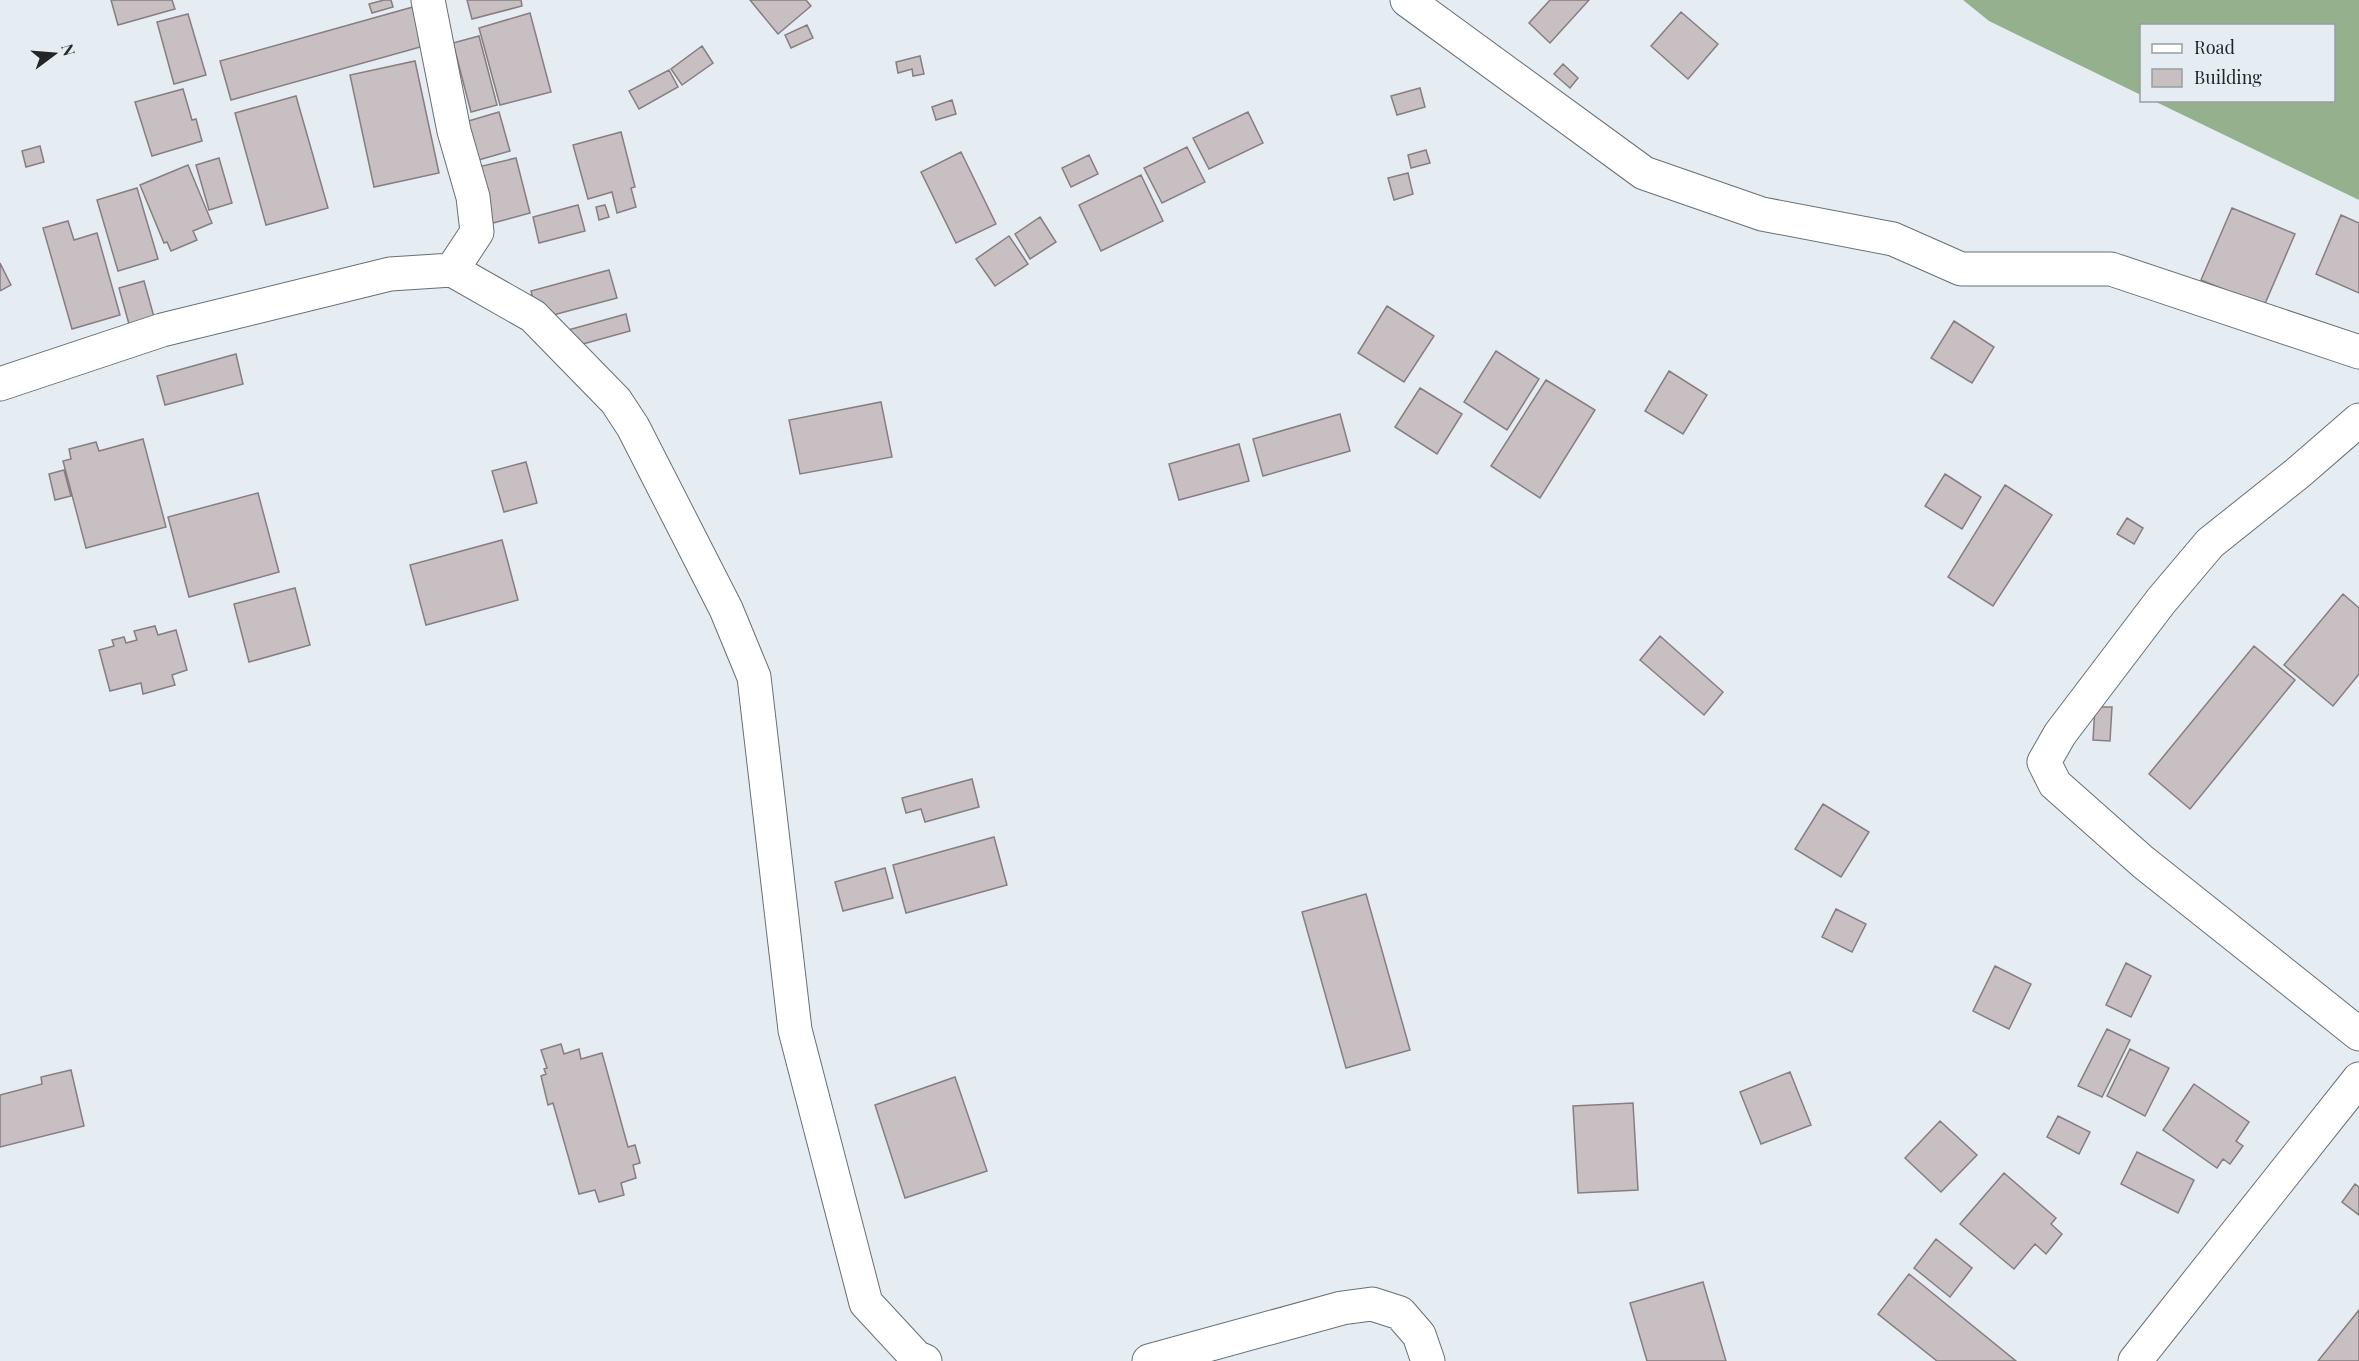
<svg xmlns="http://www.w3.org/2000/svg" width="2359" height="1361" font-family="'Playfair Display',serif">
	<rect width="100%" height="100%" fill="#e6edf2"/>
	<!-- forest -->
	<path fill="#94b08d" d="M1963,0H2359V200L2154,101L2334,100V26H2142L2141,95L1989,21Z"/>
	<!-- building -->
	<path fill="#c7bfc2" stroke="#867e81" stroke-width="1.5" d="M111,0H172L175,9L118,25Z
		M384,0H391L393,7L372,13L369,4Z
		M467,0H521L522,6L472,19Z
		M750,0H806L811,6L778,34Z
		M1550,0H1589L1550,43L1529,23Z
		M420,5L431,44L231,100L220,61Z
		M1681,12L1718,44L1688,79L1651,46Z
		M530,13L551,92L500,105L479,28Z
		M188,14L206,75L174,84L157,22Z
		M807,25L813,38L791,48L785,35Z
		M479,36L497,105L471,112L453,43Z
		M702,46L713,63L682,85L671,69Z
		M920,56L924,74L913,76L912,69L898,73L896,62Z
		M415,61L439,173L374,187L350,75Z
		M1563,64L1578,78L1570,88L1554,74Z
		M669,70L678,87L639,109L629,91Z
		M1420,88L1425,107L1397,115L1391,96Z
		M183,89L192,120L196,119L202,141L152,156L135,102Z
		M296,96L328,208L266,225L235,113Z
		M952,100L956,114L936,120L932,107Z
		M499,112L510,151L475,161L465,122Z
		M1248,112L1263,143L1209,169L1193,138Z
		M621,132L635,187L631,188L636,207L617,213L612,192L588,199L573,145Z
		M40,146L44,162L26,167L22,151Z
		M1187,147L1205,182L1162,203L1144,168Z
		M1426,150L1430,163L1411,168L1408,155Z
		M961,152L996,224L956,243L921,172Z
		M1089,155L1098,174L1071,187L1062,168Z
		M219,158L232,203L209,210L196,165Z
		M516,158L530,213L493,223L478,167Z
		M188,165L212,223L193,231L197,240L171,251L167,242L164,243L140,185Z
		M1408,173L1413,194L1394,200L1388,178Z
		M1141,175L1163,221L1101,251L1079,205Z
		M137,188L158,259L118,271L97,200Z
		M578,205L585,231L539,243L533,217Z
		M605,205L609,217L599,220L596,207Z
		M2232,208L2295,234L2264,306L2201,280Z
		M2341,215L2359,223V293L2316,274Z
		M1040,217L1056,242L1030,259L1015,234Z
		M68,221L74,240L97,233L120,315L72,329L43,228Z
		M1009,236L1028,264L995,286L976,259Z
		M0,263L11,285L0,291Z
		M609,270L617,298L538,319L531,291Z
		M144,281L154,317L129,324L119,288Z
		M1387,306L1434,336L1404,382L1358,353Z
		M626,314L630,331L572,347L568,330Z
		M1954,321L1994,347L1972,383L1931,358Z
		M1496,351L1539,379L1507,430L1464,402Z
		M236,354L243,384L165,405L157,376Z
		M1669,371L1707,395L1683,434L1645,411Z
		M1546,380L1595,410L1540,498L1491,466Z
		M1420,388L1462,414L1437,454L1395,427Z
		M881,402L892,457L800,474L789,420Z
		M1340,414L1350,451L1263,476L1253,439Z
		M143,439L166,527L86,548L63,461L71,459L69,449L96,442L99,451Z
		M1239,444L1249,481L1179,500L1169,464Z
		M526,462L537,503L504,512L492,471Z
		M64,470L71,496L55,500L49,474Z
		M1945,474L1981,497L1962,529L1925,506Z
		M2005,485L2052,515L1993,606L1948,577Z
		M258,493L279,572L189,597L168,517Z
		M2127,518L2143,528L2134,544L2117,534Z
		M502,540L518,600L426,625L410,565Z
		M295,588L310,645L249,662L234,604Z
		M2343,594L2359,608V674L2333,706L2284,665Z
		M155,626L158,635L176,630L187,670L172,675L175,685L143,694L141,683L110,691L99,650L114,646L112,640L124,637L126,643L137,640L134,631Z
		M1660,636L1723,692L1704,715L1640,660Z
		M2254,646L2295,680L2190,809L2149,774Z
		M2095,707H2112L2110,741L2093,740Z
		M972,779L979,807L925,822L921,809L906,813L902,798Z
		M1823,804L1869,832L1841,877L1795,849Z
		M994,837L1007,885L906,913L893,865Z
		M885,868L893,898L843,911L835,882Z
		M1366,894L1410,1050L1346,1068L1302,912Z
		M1836,909L1866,924L1852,952L1822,937Z
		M2126,963L2151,976L2131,1017L2106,1005Z
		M1995,966L2031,984L2009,1029L1973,1011Z
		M2107,1029L2130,1040L2102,1097L2078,1086Z
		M561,1044L564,1054L579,1049L581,1059L602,1053L628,1147L635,1145L640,1163L633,1165L636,1178L621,1183L624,1195L599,1202L595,1190L579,1194L553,1103L548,1105L541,1076L546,1074L544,1069L547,1068L541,1050Z
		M2130,1049L2169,1068L2145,1116L2107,1096Z
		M71,1070L84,1126L0,1147V1095L42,1084L41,1077Z
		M1790,1072L1811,1125L1761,1144L1740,1092Z
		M955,1077L987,1171L905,1198L875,1105Z
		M2194,1084L2249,1122L2236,1141L2243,1146L2230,1164L2223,1159L2217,1168L2163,1130Z
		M1633,1103L1638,1190L1578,1193L1573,1106Z
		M2058,1116L2090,1132L2079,1154L2047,1137Z
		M1940,1121L1977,1155L1941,1192L1905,1158Z
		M2137,1152L2194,1180L2178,1213L2121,1184Z
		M2004,1173L2056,1218L2051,1224L2062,1234L2046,1254L2035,1244L2014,1269L1960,1224Z
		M2355,1184L2359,1187V1215L2342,1202Z
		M1936,1239L1972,1268L1950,1297L1914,1268Z
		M1909,1274L2016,1361H1937L1878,1314Z
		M1703,1282L1726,1361H1647L1630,1303Z
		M2359,1310V1361H2318Z"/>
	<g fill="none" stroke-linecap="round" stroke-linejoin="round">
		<defs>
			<path id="street" d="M428,0L454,131L473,197L477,232L452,270
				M1407,0L1644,173L1762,214L1893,239L1961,269H2111L2359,352
				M0,384L162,330L390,274L452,270L533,316L616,401L633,427L726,609L754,677L795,1030L866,1303L916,1357L925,1361
				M2359,420L2299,472L2210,543L2161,601L2060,734L2044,762L2055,784L2143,862L2359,1034
				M1149,1361L1342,1308L1372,1304L1400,1313L1419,1335L1428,1361
				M2135,1361L2359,1079"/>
		</defs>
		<!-- street casing -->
		<use href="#street" stroke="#696f74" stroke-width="35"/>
		<!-- street -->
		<use href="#street" stroke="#fff" stroke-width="33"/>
	</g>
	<!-- legend -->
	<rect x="2140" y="24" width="195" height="78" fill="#e6edf2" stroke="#989da1" stroke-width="1.5"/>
	<rect x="2152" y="44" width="30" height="9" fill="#ffffff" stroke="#989da1" stroke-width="1.5"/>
	<text x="2194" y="54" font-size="18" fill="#232527">Road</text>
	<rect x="2152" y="69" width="30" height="18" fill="#c7bfc2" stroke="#989da1" stroke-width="1.5"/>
	<text x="2194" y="84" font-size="18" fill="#232527">Building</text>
	<!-- north arrow -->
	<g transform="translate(54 54) rotate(74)" stroke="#e6edf2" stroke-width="4.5" paint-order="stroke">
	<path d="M0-4.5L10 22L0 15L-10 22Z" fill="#232527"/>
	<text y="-9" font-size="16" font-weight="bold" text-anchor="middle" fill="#232527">N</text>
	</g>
</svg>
